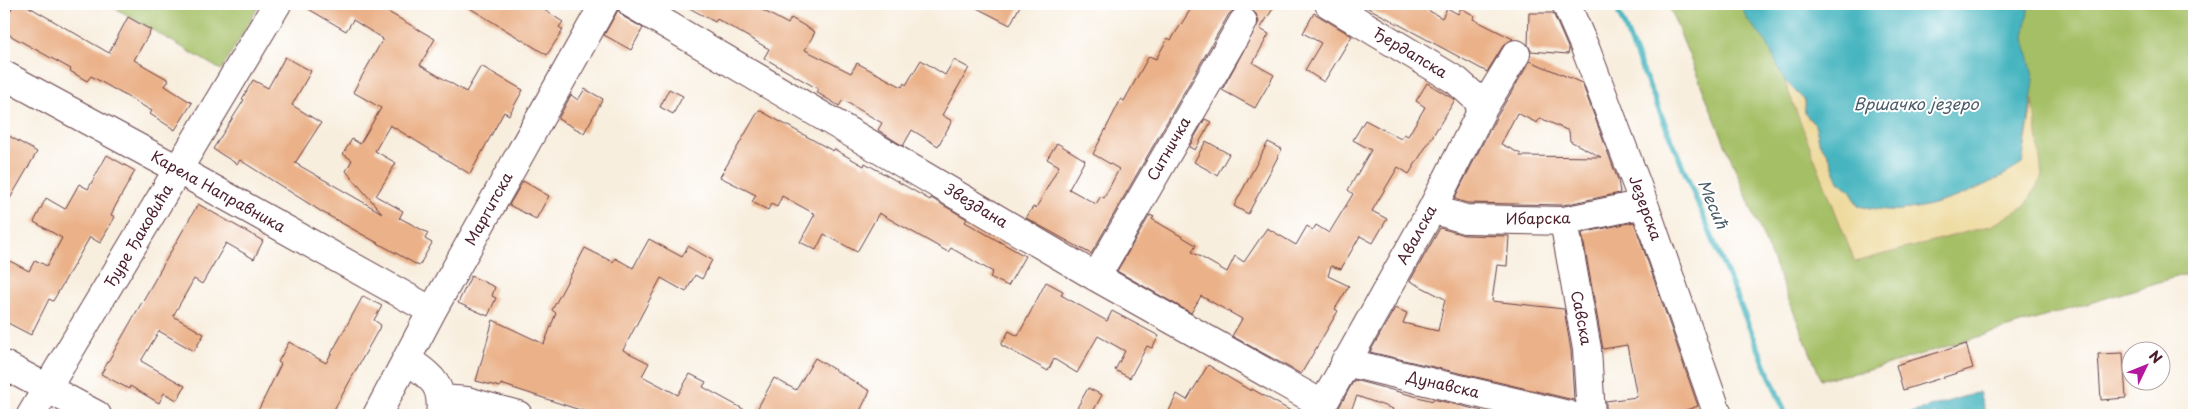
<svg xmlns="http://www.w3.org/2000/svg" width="2198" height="419" font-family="'Playpen Sans',sans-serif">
	<rect width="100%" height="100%" fill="#fff"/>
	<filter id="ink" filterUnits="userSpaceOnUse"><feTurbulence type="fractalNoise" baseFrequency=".02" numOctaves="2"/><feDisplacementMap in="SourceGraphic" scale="10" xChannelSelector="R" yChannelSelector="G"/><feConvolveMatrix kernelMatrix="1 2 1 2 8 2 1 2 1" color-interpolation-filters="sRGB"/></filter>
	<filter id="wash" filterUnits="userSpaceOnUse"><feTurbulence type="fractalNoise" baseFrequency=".0096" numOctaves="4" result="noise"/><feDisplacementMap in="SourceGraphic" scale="20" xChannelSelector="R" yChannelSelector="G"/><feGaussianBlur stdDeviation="1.12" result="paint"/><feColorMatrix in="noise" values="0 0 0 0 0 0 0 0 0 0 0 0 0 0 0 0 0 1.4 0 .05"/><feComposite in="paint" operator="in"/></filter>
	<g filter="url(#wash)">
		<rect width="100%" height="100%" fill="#f8eede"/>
		<!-- green -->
		<path fill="#a4bf65" stroke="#776f48" d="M108,4H260L221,70Z
			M1668,4H2194V276L2182,275L1866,371L1821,379Z"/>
		<!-- sand -->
		<path fill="#eeda9e" stroke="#9c7c64" d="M1784,80L1804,100L1805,114L1815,125L1820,144L1828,153L1839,182L1851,191L1858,206C1871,208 1887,211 1900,210C1943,206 1986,187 2022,164L2033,99L2042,176L2027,204L1993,225L1855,262Z"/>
		<!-- water -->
		<path fill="#46b5c0" stroke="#486a76" d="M1740,4H2029L2024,38L2034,80L2022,164C1986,187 1943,206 1900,210C1887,211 1871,208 1858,206L1851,191L1839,182L1828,153L1820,144L1815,125L1805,114L1804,100L1784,80L1767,43L1747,19Z
			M1979,392L1986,415H1910V413Z"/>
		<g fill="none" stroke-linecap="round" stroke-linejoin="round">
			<!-- stream -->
			<path stroke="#46b5c0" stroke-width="5.5" d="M1615,4L1786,415"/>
		</g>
		<g id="blocks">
			<!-- building -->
			<path fill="#ebb28a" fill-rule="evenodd" d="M14,4H24L109,53L128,17L151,30L134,60L169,80L165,86L192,103L175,130L150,114L152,111L91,76L87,81L70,71L71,69L4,32V22Z
				M300,4H394L388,12L435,39L420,65L466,92L481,66L523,90L509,115L504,112L470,174L390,125L375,151L396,163L376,196L403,211L399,219L400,218L428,233L425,239L432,243L419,266L322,212L240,160L237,164L213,149L244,100L242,99L253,80L268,88L285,57L311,71L292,105L321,123L295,163L382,213L346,171L352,160L343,154L352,139L360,144L381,108L353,92L383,39L353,20L346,31Z
				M463,4H535L563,22L559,27L563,30L547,55Z
				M682,4H751L788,24L791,18L815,32L805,50L851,73L857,63L902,87L904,83L906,85L921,60L945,75L954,60L969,68L942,115L952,121L938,146L912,130L903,146L878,130L882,123L843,100L839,106L816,92L818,89L764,58L769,49L717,19L715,22Z
				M969,4H1021L1010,25Z
				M1194,4H1276L1260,29L1269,34L1253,63L1274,75L1255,108L1222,90L1259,22L1256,14L1250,8L1242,6L1235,9L1229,14L1091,254L1026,218L1033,207L1036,208L1059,166L1047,159L1057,143L1085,160L1069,189L1096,204L1101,196L1104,198L1119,169L1093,154L1121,99L1124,101L1149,56L1156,59L1168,38L1171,40Z
				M1361,4H1417L1442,18L1447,8L1458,14L1461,8L1475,16L1473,19L1513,39L1503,46L1487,72Z
				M618,10L624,17L643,28L631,50L604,35Z
				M1314,13L1352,36L1324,82L1305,70L1321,43L1303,33Z
				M1529,13H1553L1569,50L1568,54L1531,51L1528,45Z
				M1530,61L1582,83L1618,180L1620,193L1563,205L1467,203L1454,199L1496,118ZM1517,113L1537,123L1540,118L1569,131L1570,141L1601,157L1520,156L1521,154L1501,144Z
				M1427,83L1455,100L1409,174L1398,167L1372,211L1387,219L1373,243L1360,236L1341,269L1331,266L1328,276L1349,286L1335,309L1338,311L1301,374L1232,336L1242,319L1201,296L1191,313L1117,271L1150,215L1154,217L1152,219L1196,245L1192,252L1227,272L1235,256L1244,262L1267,228L1296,245L1307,226L1313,230L1316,225L1329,233L1353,194L1348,190L1371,150L1353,140L1365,120L1401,139L1404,134L1408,136L1425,107L1416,101Z
				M585,89L603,99L584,133L558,119L571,95L578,100Z
				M669,89L683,96L673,114L660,107Z
				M759,110L833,151L834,149L864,166L865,163L930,200L931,198L967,219L965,222L1025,256L1008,286L990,277L993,272L951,248L948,252L879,213L857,252L824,234L816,250L800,242L815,214L782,196L777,207L771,204L768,210L752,202L756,195L720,177Z
				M1205,119L1211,122L1195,150L1189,147Z
				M4,133L37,152L4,209Z
				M1206,141L1229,154L1217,175L1194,162Z
				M1268,142L1282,149L1248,214L1234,206Z
				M107,155L135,171L116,205L111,215L115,217L100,243L90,237L53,301L49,299L31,335L4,321L9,311L4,308V258L29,271L35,260L47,266L62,238L34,222L46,198L65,209L79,184L88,189Z
				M523,181L549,196L536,219L509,205Z
				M198,204L263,241L254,259L226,243L202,284L194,279L173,316L204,334L194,351L159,331L141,361L185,386L177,400L164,393L159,403L130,386L129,389L101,374Z
				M1634,222L1698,406L1671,415H1606V401L1637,397L1627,345L1603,349L1582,233Z
				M1440,228L1464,235L1509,236L1507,266L1497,265L1492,301L1564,309L1571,351L1574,400L1370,352L1395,308L1407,313L1403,323L1438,331L1445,299L1410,281Z
				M649,239L682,257L688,246L712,260L702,279L695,275L686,292L661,278L623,350L649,363L642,376L678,395L690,374L706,382L703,387L754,415H595L501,384L500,387L476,381L493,320L544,344L556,313L552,310L585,248L613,262L615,258L633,268Z
				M471,276L495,287L492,296L496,298L488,316L458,303Z
				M1046,282L1063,291L1061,295L1107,321L1112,311L1159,336L1152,348L1147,346L1130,378L1115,370L1125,351L1098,336L1077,373L1054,359L1048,371L1001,345L1009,331L1018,336Z
				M363,296L382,306L374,320L381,325L331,415H256L281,364L278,362L289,342L326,363Z
				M1966,344L1973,368L1903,390L1896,365Z
				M2123,353L2126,398L2101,400L2098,354Z
				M815,358L870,391L858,415H754L774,378L796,390Z
				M1208,365L1251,391L1252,389L1298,415H1167L1177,394L1187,400Z
				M1354,380L1433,401V399L1482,411L1481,415H1390L1393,409L1357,396L1349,415H1335Z
				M1088,388L1102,395L1091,415H1073Z"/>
		</g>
	</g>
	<g filter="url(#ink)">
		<use href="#blocks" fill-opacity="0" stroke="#643e46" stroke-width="1"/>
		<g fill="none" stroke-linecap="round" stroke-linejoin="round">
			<defs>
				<path id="minor" d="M632,4L1096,277L1322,404
					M1329,4L1457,81L1477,99L1482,110
					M1566,4L1586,50L1644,204L1718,415
					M4,75L179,170L432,311
					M1432,209L1465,219L1564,221L1644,204
					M1564,221L1587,349L1591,415
					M1096,277L1243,22
					M408,360C431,377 444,384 440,415
					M1345,362L1569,415
					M4,365L97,415
					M442,399L467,401L518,415
					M31,415L277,4
					M377,415L432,311L604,4
					M1317,415L1432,209L1482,110L1516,54"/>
			</defs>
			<!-- minor casing -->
			<use href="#minor" stroke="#643e46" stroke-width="30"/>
			<!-- minor -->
			<use href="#minor" stroke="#fff" stroke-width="28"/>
		</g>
	</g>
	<g text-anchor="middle" stroke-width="4" stroke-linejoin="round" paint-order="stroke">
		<!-- street labels -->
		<g font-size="15" fill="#4a1f2b" stroke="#fff">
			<text transform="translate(1410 53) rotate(31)" y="5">Ђердапска</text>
			<text transform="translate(1169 149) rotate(-60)" y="5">Ситничка</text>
			<text transform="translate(218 192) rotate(29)" y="5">Карела Направника</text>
			<text transform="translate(976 206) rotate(31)" y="5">Звездана</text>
			<text transform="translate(1645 208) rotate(70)" y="5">Језерска</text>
			<text transform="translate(489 209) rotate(-61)" y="5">Маргитска</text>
			<text transform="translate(1538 219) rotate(-1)" y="5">Ибарска</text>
			<text transform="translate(1417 235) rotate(-61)" y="5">Авалска</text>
			<text transform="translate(139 236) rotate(-59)" y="5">Ђуре Ђаковића</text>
			<text transform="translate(1581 318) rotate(79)" y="5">Савска</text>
			<text transform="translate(1443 385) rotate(13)" y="5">Дунавска</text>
		</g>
		<!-- water labels -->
		<g font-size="16" font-style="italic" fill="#485b67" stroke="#fff">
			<text x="1916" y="110">Вршачко језеро</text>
			<text transform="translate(1713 204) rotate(67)" y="6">Месић</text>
		</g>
	</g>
	<!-- margin -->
	<rect width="2198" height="419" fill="none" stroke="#fff" stroke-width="20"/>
	<!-- north arrow -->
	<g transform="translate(2146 366) rotate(47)"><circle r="24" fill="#ffffff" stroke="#b7a5aa"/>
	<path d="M0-4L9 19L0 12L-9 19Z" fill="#b5179e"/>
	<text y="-8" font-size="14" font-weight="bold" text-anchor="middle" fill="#4a1f2b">N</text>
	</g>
</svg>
